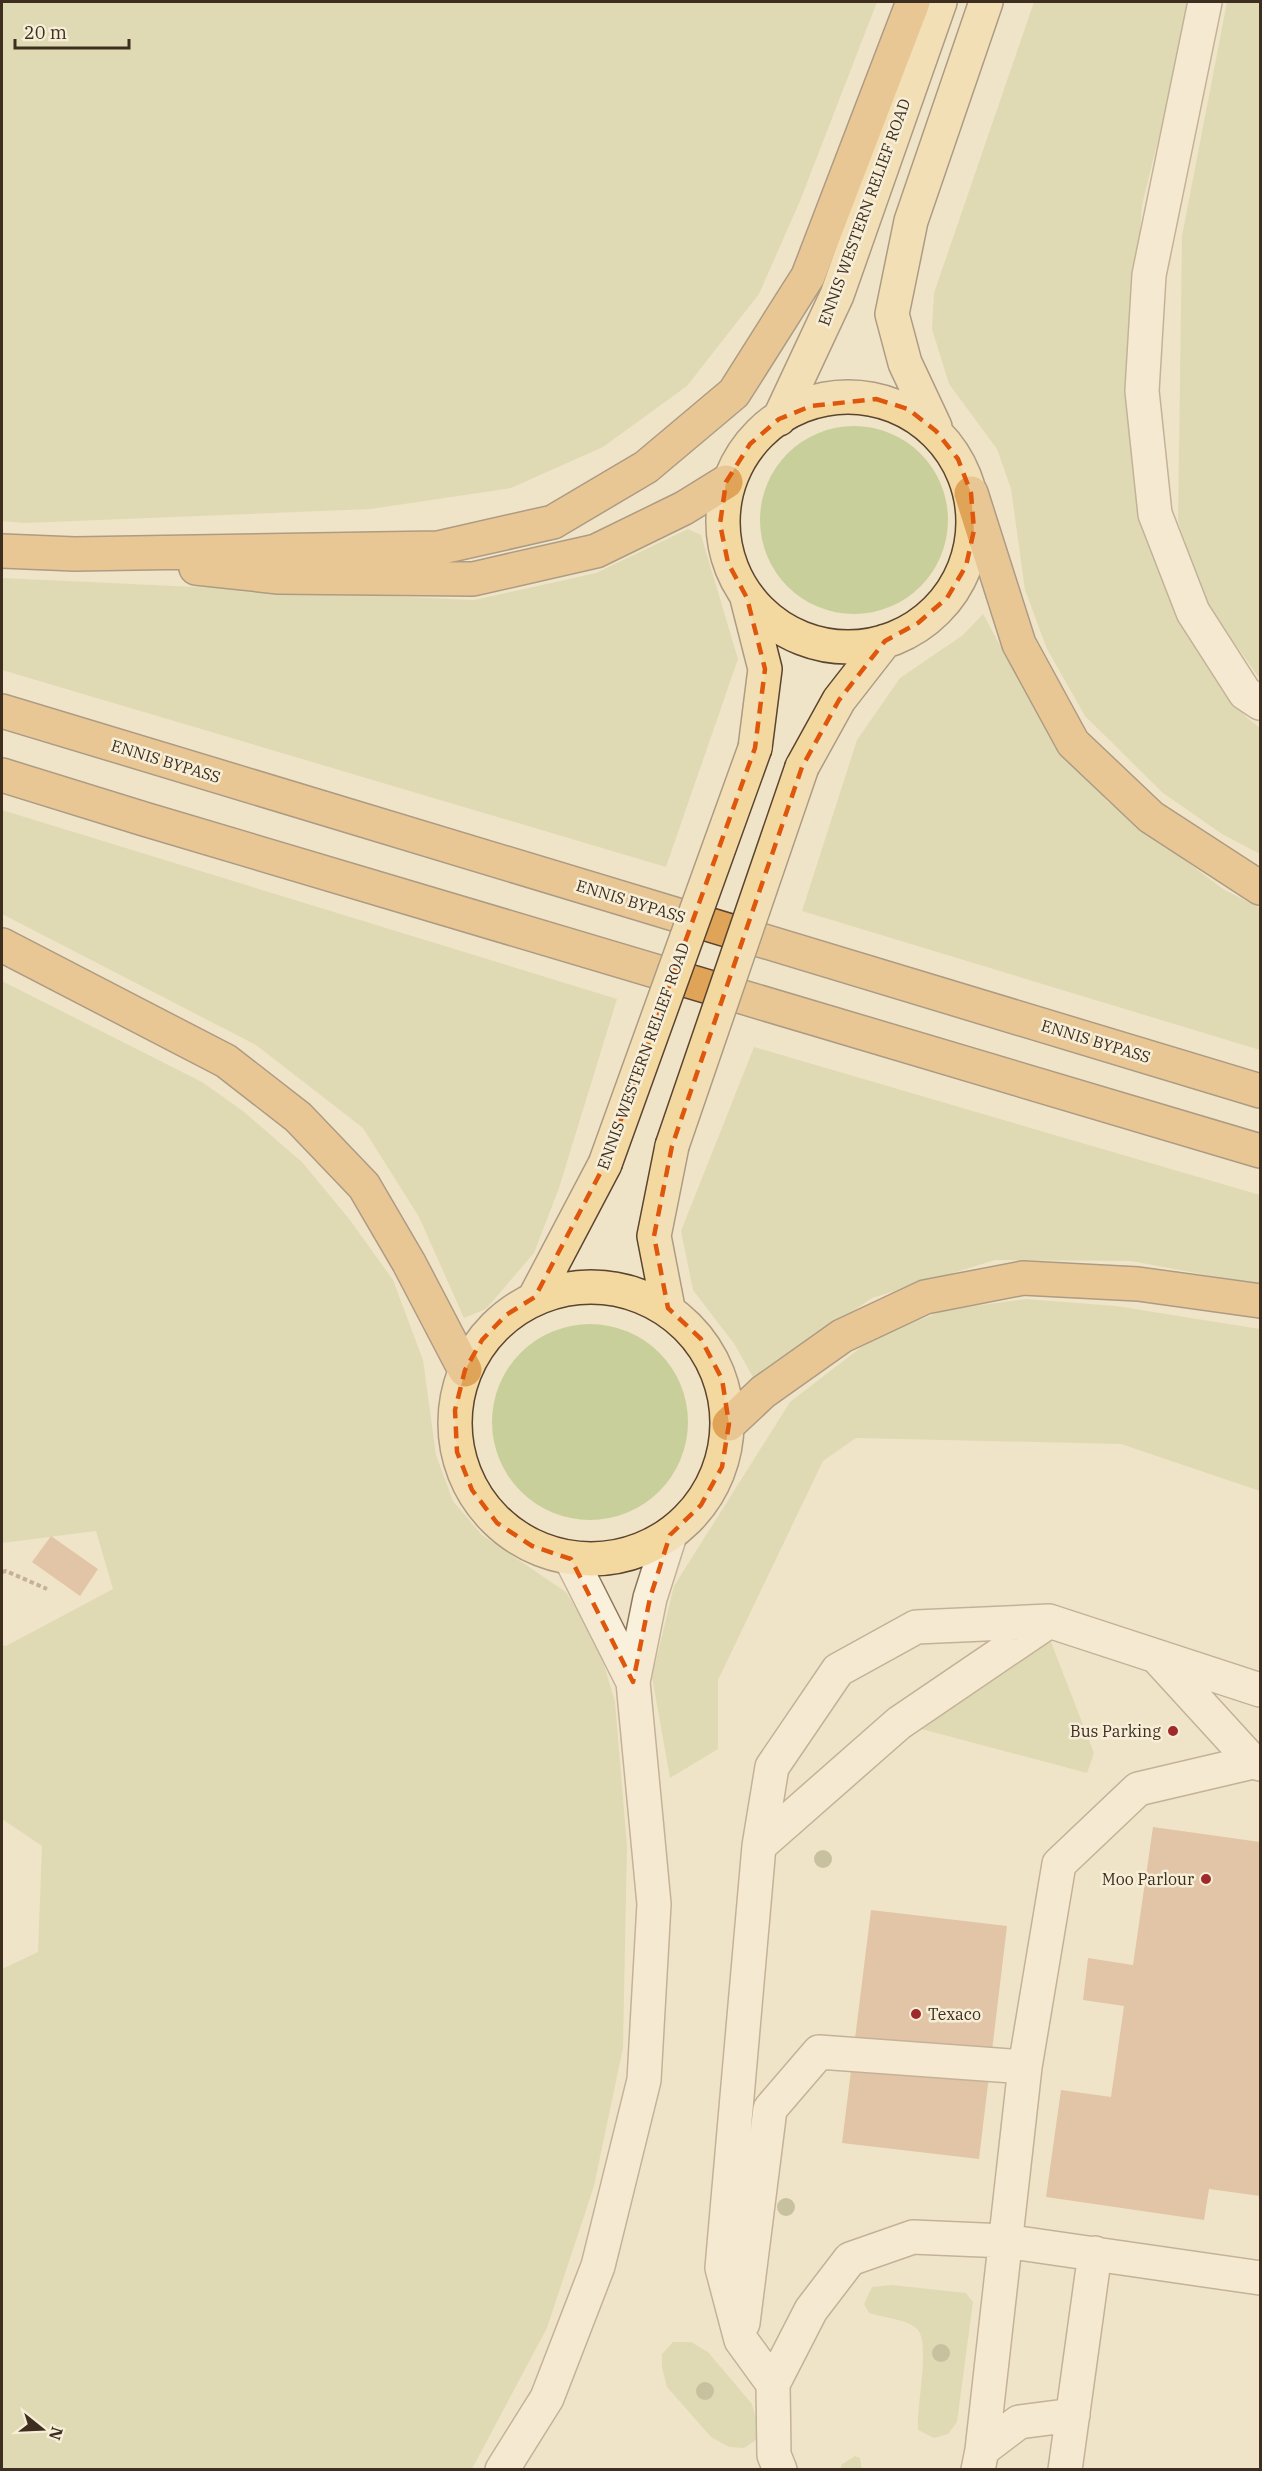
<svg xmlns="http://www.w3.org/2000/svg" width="1262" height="2471" font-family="'IBM Plex Serif',serif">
	<rect width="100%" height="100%" fill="#f0e4c8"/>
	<!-- green -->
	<path fill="#c9cf9b" d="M2,2H877L800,201L759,294L687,386L603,447L511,488L371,509L25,523L2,521Z
		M1034,2H1192L1142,205L1127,416L1144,535L1189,634L1246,717L1260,728V854L1222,834L1163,793L1085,716L1047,649L1025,590L1011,489L997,449L949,384L932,329L934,293Z
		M1227,2H1260V679L1206,603L1178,521L1182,236Z
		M760 520a94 94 0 1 1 188 0a94 94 0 1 1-188 0Z
		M688,529L701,535L738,659L666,867L2,670V578L474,600L596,573Z
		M983,614L1039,716L1107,801L1223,889L1260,908V1050L802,911L857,740L900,678L963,635Z
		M2,810L617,999L559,1188L534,1253L486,1309L464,1318L419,1217L363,1128L256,1045L2,914Z
		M2,981L202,1082L243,1111L302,1162L350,1220L393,1280L423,1360L436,1455L453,1501L482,1535L566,1592L598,1644L615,1702L627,1846L623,2048L594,2186L547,2328L472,2469H2V1969L38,1952L42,1846L2,1819V1645L6,1646L113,1589L96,1531L2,1543Z
		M754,1047L1260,1195V1285L1131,1261L995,1260L872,1298L754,1379L735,1345L693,1290L681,1231Z
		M1026,1299L1116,1306L1260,1329V1491L1121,1444L856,1438L823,1461L718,1680V1749L670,1778L652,1677L674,1586L790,1402L873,1338L945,1310Z
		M492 1422a98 98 0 1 1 196 0a98 98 0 1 1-196 0Z
		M1029,1635L1051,1642L1094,1753L1087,1773L899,1723Z
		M892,2285L966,2293L973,2302L957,2422L948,2434L934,2438L918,2430C916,2408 931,2342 917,2329C909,2320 882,2317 869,2313L864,2304L872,2287Z
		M673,2342H691L708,2352L752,2404L758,2426L756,2440L744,2448L729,2447L711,2437L667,2387L662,2368V2354Z
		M855,2456L860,2458L862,2469H841V2465Z"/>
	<!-- building -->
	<path fill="#cf9f7d" d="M51,1536L98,1569L80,1596L32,1562Z
		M1153,1827L1260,1842V2196L1209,2189L1204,2220L1046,2197L1061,2090L1111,2097L1124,2006L1083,2000L1088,1958L1133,1965Z
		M871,1910L1007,1926L979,2159L842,2143Z"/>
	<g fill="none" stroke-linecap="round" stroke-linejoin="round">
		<defs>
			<path id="minor" d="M1205,2L1149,275L1142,391L1155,514L1193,612L1245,693L1260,703
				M571,1559L633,1682
				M1157,1657L1253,1762L1260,1764
				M759,1846L899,1723L1049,1621
				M743,2323L770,2109L819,2052L1025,2067
				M773,2384L811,2310L850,2259L913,2237L1005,2241L1260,2278
				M982,2450L1019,2422L1073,2415
				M502,2470L547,2398L598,2266L644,2080L654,1904L633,1682L650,1598L670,1535
				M780,2470L774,2455L773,2384L741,2340L722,2268L759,1846L772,1767L838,1670L916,1627L1049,1621L1260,1690
				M978,2470L982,2450L1025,2067L1059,1864L1138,1789L1253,1762
				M1065,2470L1095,2253"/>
			<path id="major" d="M723 522a125 125 0 1 1 250 0a125 125 0 1 1-250 0Z
				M779,419L837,295L940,2
				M935,427L905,363L892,314L911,221L986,2
				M747,598L765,669L755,748
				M802,767L839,700L885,641
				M455 1423a136 136 0 1 1 272 0a136 136 0 1 1-272 0Z
				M535,1297L605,1164
				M668,1308L654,1236L672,1146"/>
			<path id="highway" d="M971,493L1019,644L1073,743L1151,817L1260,888
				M2,551L75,554L438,548L553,522L646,467L734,393L808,276L913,2
				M196,568L279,577L473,579L596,551L684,508L726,482
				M2,711L1260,1091
				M2,775L144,819L1260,1151
				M2,945L226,1061L298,1117L364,1186L409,1263L465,1370
				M729,1424L763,1392L842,1336L925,1297L1023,1278L1138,1284L1260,1301"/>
		</defs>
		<!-- minor casing -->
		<use href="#minor" stroke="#8d765c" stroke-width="36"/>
		<!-- major casing -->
		<use href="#major" stroke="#5b4430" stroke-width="36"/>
		<!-- highway casing -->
		<use href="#highway" stroke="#5b4430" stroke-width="36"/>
		<!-- path -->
		<path stroke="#8d765c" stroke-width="4" stroke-dasharray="4.5 3" stroke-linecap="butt" d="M2,1572L6,1571L47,1589"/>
		<!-- minor -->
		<use href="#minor" stroke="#faf1dc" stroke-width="33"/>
		<!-- major -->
		<use href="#major" stroke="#f3d9a0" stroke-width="33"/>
		<!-- highway -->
		<use href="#highway" stroke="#e0a458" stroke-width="33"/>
		<defs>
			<path id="major-bridge" d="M672,1146L802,767
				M605,1164L755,748"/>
		</defs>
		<!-- major-bridge casing -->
		<use href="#major-bridge" stroke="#5b4430" stroke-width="36" stroke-linecap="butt"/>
		<!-- major-bridge -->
		<use href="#major-bridge" stroke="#f3d9a0" stroke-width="33"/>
	</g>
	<!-- trees -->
	<g fill="#96986f">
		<circle cx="823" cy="1859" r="9"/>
		<circle cx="786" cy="2207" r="9"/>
		<circle cx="941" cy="2353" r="9"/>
		<circle cx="705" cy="2391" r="9"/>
	</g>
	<!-- marked area -->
	<path d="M0 0H1262V2471H0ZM876,399L908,409L936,431L958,459L971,493L974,530L966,566L947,598L918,623L885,641L839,700L802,767L672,1146L654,1236L668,1308L701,1339L722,1379L729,1424L722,1467L701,1505L670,1535L650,1598L633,1682L571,1559L532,1546L497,1523L472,1490L457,1452L455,1410L465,1370L482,1340L506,1315L535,1297L605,1164L755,748L765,669L747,598L728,563L720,524L726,482L750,444L779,419L811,406Z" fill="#f0e4c8" fill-opacity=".55" fill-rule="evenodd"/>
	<path fill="none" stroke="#df570d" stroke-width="4.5" stroke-dasharray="12 8" stroke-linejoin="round" d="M876,399L908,409L936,431L958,459L971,493L974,530L966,566L947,598L918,623L885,641L839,700L802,767L672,1146L654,1236L668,1308L701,1339L722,1379L729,1424L722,1467L701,1505L670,1535L650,1598L633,1682L571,1559L532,1546L497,1523L472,1490L457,1452L455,1410L465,1370L482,1340L506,1315L535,1297L605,1164L755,748L765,669L747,598L728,563L720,524L726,482L750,444L779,419L811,406Z"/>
	<!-- markers -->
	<g fill="#9e2a2b" stroke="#f7eed8" stroke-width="2">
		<circle cx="1173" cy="1731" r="6"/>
		<circle cx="1206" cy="1879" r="6"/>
		<circle cx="916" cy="2014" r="6"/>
	</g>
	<g text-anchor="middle" stroke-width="5" stroke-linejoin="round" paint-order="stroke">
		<!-- street labels -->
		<g font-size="16" fill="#3d2e20" stroke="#f7eed8">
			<text transform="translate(864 212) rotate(-70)" y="6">ENNIS WESTERN RELIEF ROAD</text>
			<text transform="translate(166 761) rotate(17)" y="6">ENNIS BYPASS</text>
			<text transform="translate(631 901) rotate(17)" y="6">ENNIS BYPASS</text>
			<text transform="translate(1096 1041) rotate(17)" y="6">ENNIS BYPASS</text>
			<text transform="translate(643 1056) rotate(-70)" y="6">ENNIS WESTERN RELIEF ROAD</text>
		</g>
		<!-- poi labels -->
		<g font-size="16" fill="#3d2e20" stroke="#f7eed8" text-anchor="end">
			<text x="1161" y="1737">Bus Parking</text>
			<text x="1194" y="1885">Moo Parlour</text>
			<text x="928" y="2020" text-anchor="start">Texaco</text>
		</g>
	</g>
	<!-- border -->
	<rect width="1262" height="2471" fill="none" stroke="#3d2e20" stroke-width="6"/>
	<!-- north arrow -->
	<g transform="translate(42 2429) rotate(108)" stroke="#f7eed8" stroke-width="4.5" paint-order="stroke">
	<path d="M0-4.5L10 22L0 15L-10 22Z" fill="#3d2e20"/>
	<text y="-9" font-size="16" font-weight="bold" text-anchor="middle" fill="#3d2e20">N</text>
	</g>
	<!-- scale -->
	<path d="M15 39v9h114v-9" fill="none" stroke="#3d2e20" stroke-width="3"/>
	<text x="24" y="39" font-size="18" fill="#3d2e20" stroke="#f7eed8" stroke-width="4.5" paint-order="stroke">20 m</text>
</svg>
